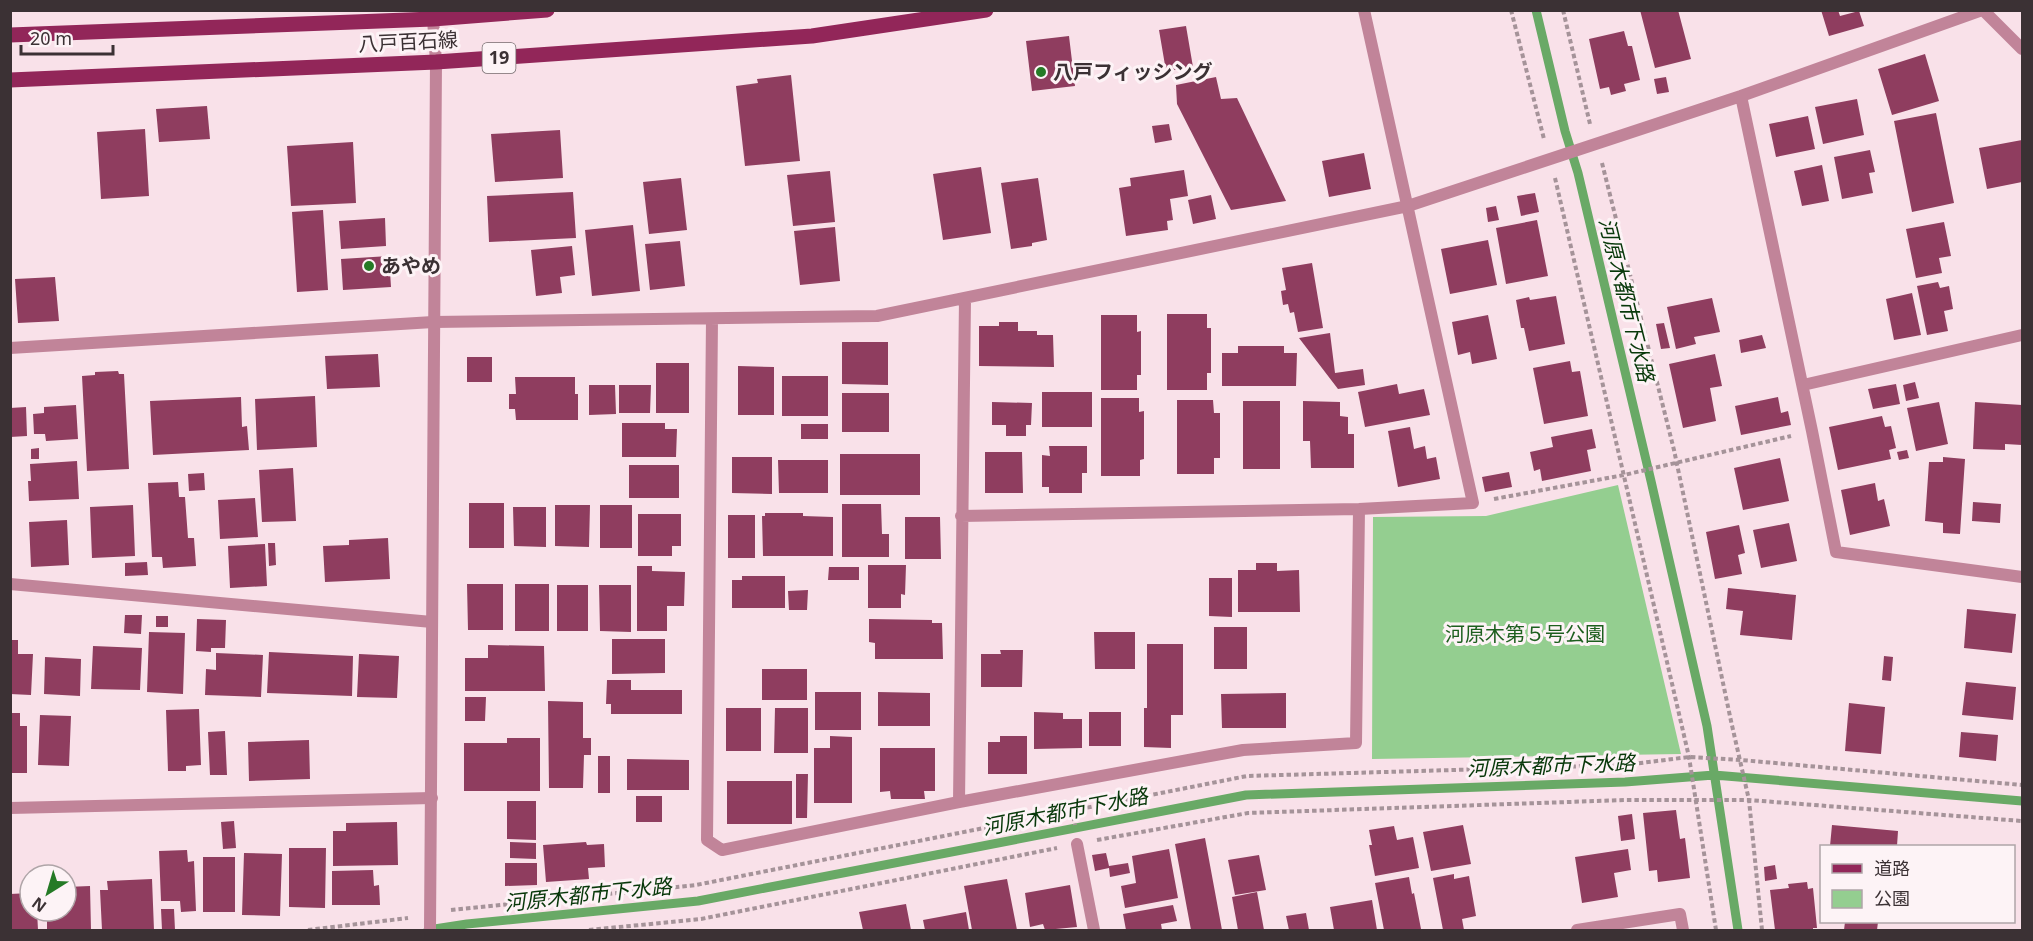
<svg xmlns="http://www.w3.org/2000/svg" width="2033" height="941" font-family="'Noto Sans','Noto Sans JP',sans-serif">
	<rect width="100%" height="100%" fill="#f9e1e9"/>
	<!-- green -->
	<path fill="#94ce90" d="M1618,485L1681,754L1372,759L1373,517L1486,516Z"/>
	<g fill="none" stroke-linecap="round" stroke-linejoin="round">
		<!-- stream -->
		<path stroke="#69a966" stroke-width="9" d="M1536,10L1565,131L1578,173L1651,481L1707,726L1738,930
			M428,930L467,924L698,901L1246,795L1625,782L1714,775L2022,801"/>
	</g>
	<!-- building -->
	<path fill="#8f3d5f" d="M1640,10H1678L1691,59L1655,68Z
		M1821,10H1838L1840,16L1859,11L1864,26L1829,36Z
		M1186,26L1193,67L1166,71L1159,30Z
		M1624,31L1628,46H1632L1640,80L1624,84L1626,91L1611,95L1609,87L1600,89L1589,39Z
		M1069,36L1075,86L1032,91L1026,41Z
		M1925,54L1939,101L1892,115L1878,69Z
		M791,75L800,161L745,166L736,86L758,83L757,79Z
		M1216,77L1221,99L1237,98L1286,201L1231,210L1177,104L1176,85Z
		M1666,77L1669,92L1657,94L1654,79Z
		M1857,99L1864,135L1823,144L1815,107Z
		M207,106L210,139L159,142L156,109Z
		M1936,113L1954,203L1912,212L1894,121Z
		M1808,116L1815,149L1776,157L1769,124Z
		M1169,124L1172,140L1155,143L1152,126Z
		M145,129L149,196L101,199L97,132Z
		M560,130L563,178L495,182L491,134Z
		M2022,140V182L1987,189L1979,148Z
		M353,142L356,203L291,206L287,146Z
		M1870,150L1875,172L1869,173L1873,193L1842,199L1834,157Z
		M1364,153L1371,189L1329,197L1322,161Z
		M1822,165L1829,201L1802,206L1794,171Z
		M981,167L991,233L943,240L933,174Z
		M1184,170L1188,196L1170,199L1173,220L1167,221L1168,230L1126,236L1119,188L1131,186L1130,178Z
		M830,171L835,222L793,226L787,175Z
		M681,178L687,230L649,234L643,182Z
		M1038,178L1047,240L1032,243V246L1011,249L1001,183Z
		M573,192L576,238L489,242L487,196Z
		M1535,193L1539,212L1521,216L1517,196Z
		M1211,195L1216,219L1193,224L1188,200Z
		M1496,206L1499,220L1488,222L1486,208Z
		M323,210L328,290L297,292L292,212Z
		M385,218L386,246L341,249L339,221Z
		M1537,220L1548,276L1506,284L1496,228Z
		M1944,222L1951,256L1939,258L1942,273L1916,278L1906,229Z
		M633,225L640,291L592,296L585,230Z
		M835,227L840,281L800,285L794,231Z
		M1488,240L1497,285L1450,294L1441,249Z
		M680,241L685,286L650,290L645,244Z
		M572,246L575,275L560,277L562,293L536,296L531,250Z
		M389,256L391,287L343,290L341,259Z
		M1312,263L1323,328L1298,332L1294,312L1290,313L1288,304L1283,305L1281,291L1286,290L1282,268Z
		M55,277L59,321L18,323L15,279Z
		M1938,282L1940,288L1949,286L1953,309L1944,311L1948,331L1927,335L1917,286Z
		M1912,293L1921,335L1894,340L1886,299Z
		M1556,296L1565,344L1529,351L1524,328H1521L1516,300L1529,297L1530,300Z
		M1712,298L1720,332L1694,337L1696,344L1676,349L1667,307Z
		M1167,314H1207V328H1211V373H1207V390H1167Z
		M1101,315H1137V332L1141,331V375H1137V390H1101Z
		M1488,315L1497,359L1472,364L1470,352L1458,355L1452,322Z
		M999,322H1018V331H1037V335H1053L1054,367L979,366V326H999Z
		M1664,323L1670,348L1661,349L1656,324Z
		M1330,333L1335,373L1363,369L1365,385L1338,389L1299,338Z
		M1762,335L1766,348L1741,353L1739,340Z
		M842,342H888V385L842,384Z
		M1238,346H1284V353H1297L1296,386H1222V353H1238Z
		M378,354L380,387L327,389L325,356Z
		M1715,354L1722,386L1710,388L1716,421L1683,428L1669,364Z
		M467,357H492V382H467Z
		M1570,361L1572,372L1580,371L1588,416L1544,424L1533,368Z
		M656,363H689V413H656Z
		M738,366L774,367V415H738Z
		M118,371L119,374H124L129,469L87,471L82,376L95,375V372Z
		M782,376H828V416H782Z
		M515,377H575V394H578V420H516L515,409H509V394H516Z
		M1915,382L1919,398L1906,401L1903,385Z
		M1397,384L1399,394L1424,389L1430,415L1365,427L1358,392Z
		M1896,384L1900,404L1873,409L1868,389Z
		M589,385H615L616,414L589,415Z
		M619,385H651L650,413H619Z
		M1042,392H1092V427H1042Z
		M842,393H889V432H842Z
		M315,396L317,447L257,450L255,399Z
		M241,397L242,427L247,426L249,450L153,455L150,401Z
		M1778,397L1781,413L1788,411L1791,425L1741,435L1735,406Z
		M1101,398H1139V412L1144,411V459L1140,460V476H1101Z
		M1177,400H1213L1214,413H1220V458H1214V474H1177Z
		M1243,401H1280V469H1243Z
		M1303,401L1340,402V416L1348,417V434H1354V468H1311L1310,441H1303Z
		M992,402L1032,403L1031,425H1026V436H1006V425H992Z
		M1939,402L1948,444L1916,451L1907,408Z
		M1975,402L2022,405V445L2005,444V450L1973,449Z
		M76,405L78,439L46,441L45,434H34L33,414L44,413V407Z
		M26,407L27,436L10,437V408Z
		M1882,416L1885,427L1891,426L1896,448L1889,450L1891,459L1838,470L1829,427Z
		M622,423H665V429H677L676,457H622Z
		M801,424H828V439H801Z
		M1410,427L1414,449L1425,446L1427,459L1436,457L1440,479L1398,487L1388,431Z
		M1592,429L1596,448L1587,450L1591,471L1542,481L1540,469L1534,471L1530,452L1553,447L1551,437Z
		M1049,446H1087V473H1082V493H1049V487H1042V455L1050,456Z
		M39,448V459H31V449Z
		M1907,450L1909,458L1899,460L1897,452Z
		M985,452H1022L1023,493H985Z
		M840,454H920V495H840Z
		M732,457H772V494L732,493Z
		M1943,457L1965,459L1960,534L1943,533V523L1925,521L1929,462H1943Z
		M1780,458L1789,501L1743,510L1734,468Z
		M778,460H828V493H779Z
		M77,461L79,499L29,501L28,481H31L30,464Z
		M629,465H679V498H629Z
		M293,468L296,521L262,522L259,470Z
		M1509,472L1512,487L1485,492L1482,477Z
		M204,473L205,490L189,491L188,474Z
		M178,482L179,497H185L188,538H194L196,566L163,568L162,557H152L148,483Z
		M1875,483L1878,501L1884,499L1890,526L1850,535L1841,490Z
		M255,498L258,537L220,539L218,500Z
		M1973,502L2001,504L2000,523L1972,521Z
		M469,503H504V548H469Z
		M842,504H881L882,534H889V557H842Z
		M133,505L135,556L92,558L90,507Z
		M555,505H590L589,547L555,546Z
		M600,505H632V548H600Z
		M513,507H546V547L514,546Z
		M765,513H803V516L833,517V556H763L762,516H765Z
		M638,514H681V546H672V556H638Z
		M728,515H755V558H728Z
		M905,517H940L941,559H905Z
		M67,520L69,565L31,567L29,522Z
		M1789,523L1797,561L1761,568L1753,530Z
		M1739,525L1745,553L1738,555L1742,574L1715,579L1706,532Z
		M388,538L390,579L325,582L323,546L349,545V540Z
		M268,543H275L276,565L269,566Z
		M265,544L267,586L230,588L228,546Z
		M147,562L148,575L125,576V563Z
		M1256,563H1277V571L1299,570L1300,612H1238V570H1256Z
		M868,565H906L905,595L901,594V608H868Z
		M637,566H652V571L685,572L684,606H667V631H637Z
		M829,567H859V580H828Z
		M742,576H785V608H732V580H742Z
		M1209,578H1232V617L1209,616Z
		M467,584H503V630H468Z
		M515,584H549V631H515Z
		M557,585H588V631H557Z
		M599,585H631V632L600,631Z
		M1728,588L1796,595L1792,640L1740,635L1743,611L1726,609Z
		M808,590L807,610H789L788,591Z
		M1967,609L2016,614L2012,653L1964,648Z
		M125,615H142L141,634L124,633Z
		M156,616H168V627H156Z
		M197,619L226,620L225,648H211V652L196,651Z
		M869,619L932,620V623H942L943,659H875V643L869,642Z
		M1214,627H1247V669H1214Z
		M149,632L185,633L183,694L147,692Z
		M1094,632H1135V669H1095Z
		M612,639H665V673L612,674Z
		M10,640H18V654H33L31,695L10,694Z
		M1147,644H1183V715H1171V748L1144,747V708H1147Z
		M488,645L544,646L545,691H465V658H488Z
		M93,646L142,648L140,690L91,689Z
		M1000,650H1023L1022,687H981V654H1001Z
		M269,652L353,656L352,696L267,693Z
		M216,653L263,655L261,697L205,695L206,669L216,670Z
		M359,654L399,656L397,698L357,697Z
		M1884,656L1893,657L1891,681L1882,680Z
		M45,657L81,659L80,696L44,694Z
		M762,669H807V700H762Z
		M607,680H631V690H682V714H611V704H606Z
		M1966,682L2016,687L2013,720L1962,715Z
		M815,692H861V730H815Z
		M878,692L930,693V726H878Z
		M1286,693V728H1222L1221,694Z
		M465,697H486L485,721H465Z
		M548,701L583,702V738H591V755H584L583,788H549Z
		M1849,703L1885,707L1881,754L1845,751Z
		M726,708H761V751H726Z
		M775,708H808V753H774Z
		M199,709L201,765L186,766V771H168L166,710Z
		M1034,712L1063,713V719H1082V748L1034,749Z
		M1089,712H1121V746H1089Z
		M10,713H20V726H27V773H10Z
		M40,715L71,716L69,766L38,765Z
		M225,731L227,775H210L208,732Z
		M1961,732L1998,735L1996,761L1959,757Z
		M830,736L852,737V803H814V748H830Z
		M1000,736H1027V774H988V742H1000Z
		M507,738H540V791H464V743H507Z
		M309,740L310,779L249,781L248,742Z
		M880,748H935V791H924L925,799H891L890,791L880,792Z
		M598,756H610V793H598Z
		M627,759L689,760V790H627Z
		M796,774H808L807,818H796Z
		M727,781H792V824H727Z
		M636,796H662V822H636Z
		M507,801H536V840L507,839Z
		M1676,810L1680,839L1685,838L1690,878L1658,882L1657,870L1649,871L1643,813Z
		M1632,814L1635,839L1621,841L1618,816Z
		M234,821L236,848L223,849L221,822Z
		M397,822L398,865L333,866V831H346V823Z
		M1463,825L1471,864L1431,871L1423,832Z
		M1832,825L1898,831L1897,846H1830Z
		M1394,826L1397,840L1413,837L1419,868L1375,876L1369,845H1372L1369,830Z
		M1205,838L1222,930H1191L1175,844Z
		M510,842L536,843V859L510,858Z
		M586,842L587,845L604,844L605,867L588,868L589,879L546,882L543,845Z
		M289,848H326L325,908L289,907Z
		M1169,849L1178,898L1125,908L1121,886L1136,883L1132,856Z
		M1628,849L1631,870L1614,873L1618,897L1582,903L1575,857Z
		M187,850L188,862L194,861L196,911L181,912L180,901H161L159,851Z
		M244,853L282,854L280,916L242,915Z
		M1106,853L1109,866L1128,863L1130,873L1110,877L1109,868L1095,871L1092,855Z
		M1259,855L1266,890L1235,895L1228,860Z
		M203,857H235V912H203Z
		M505,863H537V885L505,886Z
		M1775,865L1777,879L1765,881L1764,867Z
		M373,870L374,886L379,885L380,905H332V871Z
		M1454,874V879L1469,876L1476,916L1462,919L1464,930H1443L1433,878Z
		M1409,877L1412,894L1414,893L1421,929L1384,930L1375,883Z
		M152,879L154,930H102L100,890H108L107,881Z
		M1007,879L1017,930H972L964,886Z
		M1807,882L1808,889L1813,888L1817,928H1813V930H1775L1770,890L1789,888L1788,884Z
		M1070,885L1077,927L1045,930L1043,924L1030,927L1025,893Z
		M90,886L91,930L47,929V911H66V887Z
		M1257,892L1264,930H1238L1232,897Z
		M30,893V911H37L38,930H10V894Z
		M1372,900L1377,930H1334L1330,907Z
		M906,904L911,930H863L859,912Z
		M1173,905L1177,921L1161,924L1162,930H1126L1123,914Z
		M161,909H174L175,930H162Z
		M966,912L969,930H925L923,920Z
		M1306,913L1309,930H1289L1286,916Z
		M1845,922H1878L1877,930H1844Z"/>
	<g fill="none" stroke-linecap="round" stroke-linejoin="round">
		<!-- path -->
		<path stroke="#a59399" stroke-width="4" stroke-dasharray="4.5 3" stroke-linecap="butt" d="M1511,10L1544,139
			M1563,10L1590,124
			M1602,163L1674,450L1731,721L1749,800L1762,930
			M1555,178L1689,757L1716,930
			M1494,499L1624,475L1791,436
			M1072,809L1075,825
			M1097,840L1248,813L1626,800H1749L2022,821
			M451,910L696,885L1247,776L1625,765L1689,757L1741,760L2022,785
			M308,930L408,918
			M589,930L701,919L1057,848"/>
		<!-- minor -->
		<path stroke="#c18499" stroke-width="12" d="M1983,10L2022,49
			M1741,96L1812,431L1836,552L2022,577
			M712,319L707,840L722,850L959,802L1243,750L1356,743L1359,509
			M10,348L433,322L877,316L1408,206L1741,96L1982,10
			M1803,385L2022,335
			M961,516L1359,509L1473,503L1364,10
			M10,584L432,622
			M959,802L965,299
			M10,808L432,798
			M1077,844L1094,930
			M1577,930L1680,914L1683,930"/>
		<!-- tertiary -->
		<path stroke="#c18499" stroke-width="12" d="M430,930L436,62L433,19"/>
		<!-- primary -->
		<path stroke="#922659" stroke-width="15" d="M10,35L433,19L547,10
			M10,80L436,62L812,36L986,10"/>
	</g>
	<!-- markers -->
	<g fill="#257a26" stroke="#fdf3f6" stroke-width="2">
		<circle cx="1041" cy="72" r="6"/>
		<circle cx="369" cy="266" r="6"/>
	</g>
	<g text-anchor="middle" stroke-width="6" stroke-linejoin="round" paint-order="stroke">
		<!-- shield labels -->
		<rect fill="#fdf3f6" stroke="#756b6e" stroke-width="1.5" x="482.5" y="43" width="33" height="30" rx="4.5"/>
		<g font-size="18" font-weight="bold" fill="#3b3134">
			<text x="499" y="64">19</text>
		</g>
		<!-- street labels -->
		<g font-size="20" fill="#3b3134" stroke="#fdf3f6">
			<text transform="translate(408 42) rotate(-3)" y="7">八戸百石線</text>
		</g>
		<!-- poi labels -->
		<g font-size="20" font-weight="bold" fill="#3b3134" stroke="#fdf3f6" text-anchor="start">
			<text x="1053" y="79">八戸フィッシング</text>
			<text x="381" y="273">あやめ</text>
		</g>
		<!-- park labels -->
		<g font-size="20" fill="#1d5f1e" stroke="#fdf3f6">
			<text x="1525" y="641">河原木第５号公園</text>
		</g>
		<!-- water labels -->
		<g font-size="21" font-style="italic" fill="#08380a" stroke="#fdf3f6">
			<text transform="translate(1626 300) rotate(76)" y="7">河原木都市下水路</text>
			<text transform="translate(1551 766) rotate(-2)" y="7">河原木都市下水路</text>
			<text transform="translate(1065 812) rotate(-11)" y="7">河原木都市下水路</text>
			<text transform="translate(588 895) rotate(-6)" y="7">河原木都市下水路</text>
		</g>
	</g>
	<!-- border -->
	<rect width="2033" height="941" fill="none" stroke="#3b3134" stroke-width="24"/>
	<!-- legend -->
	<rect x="1820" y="845" width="195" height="78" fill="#fdf3f6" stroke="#afa5a8" stroke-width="1.5"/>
	<rect x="1832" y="864" width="30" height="9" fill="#922659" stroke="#afa5a8" stroke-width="1.5"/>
	<text x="1874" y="875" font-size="18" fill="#3b3134">道路</text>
	<rect x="1832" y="890" width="30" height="18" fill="#94ce90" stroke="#afa5a8" stroke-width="1.5"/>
	<text x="1874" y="905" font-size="18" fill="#3b3134">公園</text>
	<!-- north arrow -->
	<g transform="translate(48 893) rotate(217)"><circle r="28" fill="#fdf3f6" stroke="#afa5a8" stroke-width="1.5"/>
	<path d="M0-4.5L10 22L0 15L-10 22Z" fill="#257a26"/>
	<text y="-9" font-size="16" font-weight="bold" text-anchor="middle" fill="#3b3134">N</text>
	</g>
	<!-- scale -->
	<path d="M21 45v9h92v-9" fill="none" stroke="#3b3134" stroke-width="3"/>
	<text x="30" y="45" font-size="18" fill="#3b3134" stroke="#fdf3f6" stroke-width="4.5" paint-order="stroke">20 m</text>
</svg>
